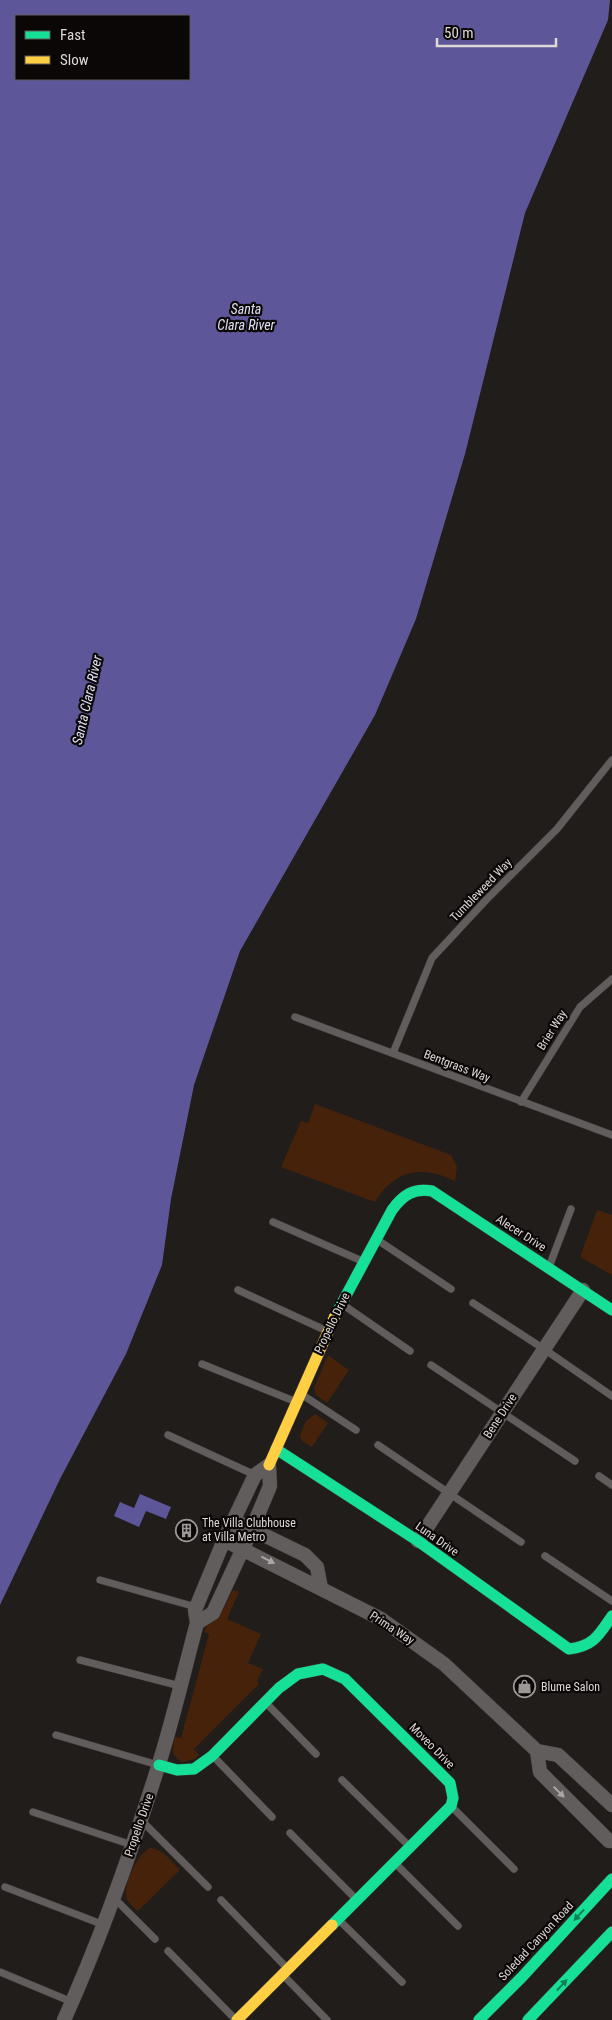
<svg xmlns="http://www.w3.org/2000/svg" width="612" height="2020" font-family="'Roboto Condensed',sans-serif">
	<rect width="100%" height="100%" fill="#201d1b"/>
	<!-- green -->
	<path fill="#47220a" d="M315,1104L451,1155L457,1167L455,1181C422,1165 395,1169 375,1202L281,1167L301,1121L308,1123Z
		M597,1210L612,1215V1275L580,1257Z
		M328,1355L349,1370L327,1403L316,1395L314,1388Z
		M315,1414L328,1423L312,1447L302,1441L300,1435L306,1421Z
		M233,1590L239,1592L227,1619L261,1634L248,1663L263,1669L257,1681L259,1684L194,1749L199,1755L195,1759L182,1762C171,1755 172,1749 175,1737L181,1738L209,1634L204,1632L209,1622L222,1612Z
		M150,1848C163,1849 171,1861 180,1870L138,1911C133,1907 127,1902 126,1896C124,1883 138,1853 150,1848Z"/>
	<!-- water -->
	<path fill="#5d5699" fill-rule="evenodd" d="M0,0H610L608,20L525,213L465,454L416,619L375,715L240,951L194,1085L171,1199L162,1265L126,1354L60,1479L0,1605ZM189,16V79H16V16Z
		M140,1494L171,1507L166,1519L146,1511L139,1527L114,1516L120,1502L134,1508Z"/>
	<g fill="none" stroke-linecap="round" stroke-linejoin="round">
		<defs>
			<path id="lane" d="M295,1017L612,1135
				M393,1053L432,958L486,900L557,829L612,760
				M521,1102L580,1007L612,979
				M273,1222L362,1261
				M376,1239L451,1289
				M549,1267L571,1209
				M238,1290L327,1331
				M473,1303L544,1349L612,1396
				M342,1304L410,1351
				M202,1364L294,1401
				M431,1365L575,1461
				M301,1394L356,1430
				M168,1435L255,1475
				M378,1445L521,1542
				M599,1476L612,1485
				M545,1556L612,1601
				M100,1580L196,1607
				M80,1660L180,1686
				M267,1704L316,1754
				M56,1735L158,1765
				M213,1756L272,1817
				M342,1780L408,1845
				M452,1807L514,1869
				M33,1812L132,1845
				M141,1820L208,1887
				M290,1833L355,1898
				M395,1863L458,1926
				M5,1887L104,1925
				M114,1898L155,1939
				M221,1900L286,1967
				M340,1921L402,1982
				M168,1951L236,2020
				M0,1972L72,2002
				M283,1975L327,2020"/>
			<path id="street" d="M269,1465L270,1486L252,1529L213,1613L197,1623L195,1610L224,1540L255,1475Z
				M233,1520L305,1555L317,1567L321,1588
				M224,1540L381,1619L444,1664L537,1751L558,1755L612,1805
				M418,1541L583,1290
				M537,1751L540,1772L609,1841H612
				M64,2020C101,1938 131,1853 158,1767C173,1720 184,1671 197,1623"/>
			<path id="fast" d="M335,1316L392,1210C403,1195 413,1188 432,1191L612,1310
				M276,1449L418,1541L569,1649C594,1646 599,1635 612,1616
				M159,1765L177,1770L194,1769L212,1756L279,1688L298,1674L323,1669L345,1679L450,1783L453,1798L451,1806L332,1925
				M479,2020L522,1977L612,1879
				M528,2020L612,1932"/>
			<path id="slow" d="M269,1465L335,1316
				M237,2020L332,1925"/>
		</defs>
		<!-- lane casing -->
		<use href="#lane" stroke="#3c3938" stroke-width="8"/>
		<!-- street casing -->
		<use href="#street" stroke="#3c3938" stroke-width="15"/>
		<!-- fast casing -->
		<use href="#fast" stroke="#3c3938" stroke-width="12"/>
		<!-- slow casing -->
		<use href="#slow" stroke="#3c3938" stroke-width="12"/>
		<!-- lane -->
		<use href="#lane" stroke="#605d5c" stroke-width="7"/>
		<!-- street -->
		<use href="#street" stroke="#605d5c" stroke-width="14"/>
		<!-- fast -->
		<use href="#fast" stroke="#16e098" stroke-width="11"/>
		<!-- slow -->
		<use href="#slow" stroke="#ffcf43" stroke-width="11"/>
	</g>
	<!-- one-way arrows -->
	<defs><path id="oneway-solid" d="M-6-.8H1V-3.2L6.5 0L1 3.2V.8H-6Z" transform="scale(1.25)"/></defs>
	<g fill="#aca7a6">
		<use href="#oneway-solid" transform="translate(268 1560) rotate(27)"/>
		<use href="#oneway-solid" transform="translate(559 1792) rotate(45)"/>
	</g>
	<g fill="#117e56">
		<use href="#oneway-solid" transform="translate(579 1915) rotate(133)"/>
		<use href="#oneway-solid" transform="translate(562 1985) rotate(-47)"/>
	</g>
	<!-- icons -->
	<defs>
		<symbol id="building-ring" viewBox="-11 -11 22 22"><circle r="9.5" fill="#0a0706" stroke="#9c9795" stroke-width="1.5"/><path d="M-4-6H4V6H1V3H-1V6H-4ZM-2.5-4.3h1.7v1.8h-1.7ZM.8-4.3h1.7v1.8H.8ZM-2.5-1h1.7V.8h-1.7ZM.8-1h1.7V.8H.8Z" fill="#9c9795"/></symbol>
		<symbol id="shop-ring" viewBox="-11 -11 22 22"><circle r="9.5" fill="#0a0706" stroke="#9c9795" stroke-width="1.5"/><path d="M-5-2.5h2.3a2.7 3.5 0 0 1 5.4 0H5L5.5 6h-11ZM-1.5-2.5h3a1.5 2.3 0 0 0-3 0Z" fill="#9c9795"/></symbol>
	</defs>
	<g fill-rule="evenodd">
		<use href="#building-ring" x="174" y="1518" width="25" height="25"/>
		<use href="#shop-ring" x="512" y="1674" width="25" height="25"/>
	</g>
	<g text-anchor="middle" stroke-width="4.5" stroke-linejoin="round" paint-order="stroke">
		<!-- street labels -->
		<g font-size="12" fill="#ded9d7" stroke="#0a0706">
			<text transform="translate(481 890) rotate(-46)" y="4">Tumbleweed Way</text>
			<text transform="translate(552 1030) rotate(-58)" y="4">Brier Way</text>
			<text transform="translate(457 1066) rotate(21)" y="4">Bentgrass Way</text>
			<text transform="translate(521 1233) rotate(33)" y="4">Alecer Drive</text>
			<text transform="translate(332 1323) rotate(-64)" y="4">Propello Drive</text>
			<text transform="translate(500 1416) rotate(-57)" y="4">Bene Drive</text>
			<text transform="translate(437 1539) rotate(35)" y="4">Luna Drive</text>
			<text transform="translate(392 1628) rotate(33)" y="4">Prima Way</text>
			<text transform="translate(432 1746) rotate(45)" y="4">Moveo Drive</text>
			<text transform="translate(139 1825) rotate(-71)" y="4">Propello Drive</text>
			<text transform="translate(536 1941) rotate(-47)" y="4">Soledad Canyon Road</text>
		</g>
		<!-- poi labels -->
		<g font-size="12" fill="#ded9d7" stroke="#0a0706" text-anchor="start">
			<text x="202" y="1527">The Villa Clubhouse<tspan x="202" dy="14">at Villa Metro</tspan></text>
			<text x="541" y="1691">Blume Salon</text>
		</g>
		<!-- water labels -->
		<g font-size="14" font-style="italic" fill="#e0e0f5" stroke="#0a0706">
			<text x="246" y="314">Santa<tspan x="246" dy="16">Clara River</tspan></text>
			<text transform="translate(87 700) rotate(-77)" y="5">Santa Clara River</text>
		</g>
	</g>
	<!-- legend -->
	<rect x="15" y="15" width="175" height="65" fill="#0a0706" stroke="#5f5b5a"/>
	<rect x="25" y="31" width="25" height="8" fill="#16e098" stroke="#5f5b5a"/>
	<text x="60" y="40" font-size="15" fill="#ded9d7">Fast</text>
	<rect x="25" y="56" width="25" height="8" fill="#ffcf43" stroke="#5f5b5a"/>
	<text x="60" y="65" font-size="15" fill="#ded9d7">Slow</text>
	<!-- scale -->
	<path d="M437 38v8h119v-8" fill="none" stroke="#ded9d7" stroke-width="2.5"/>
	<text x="444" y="38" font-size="15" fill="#ded9d7" stroke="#0a0706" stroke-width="4" paint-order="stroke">50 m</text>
</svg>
